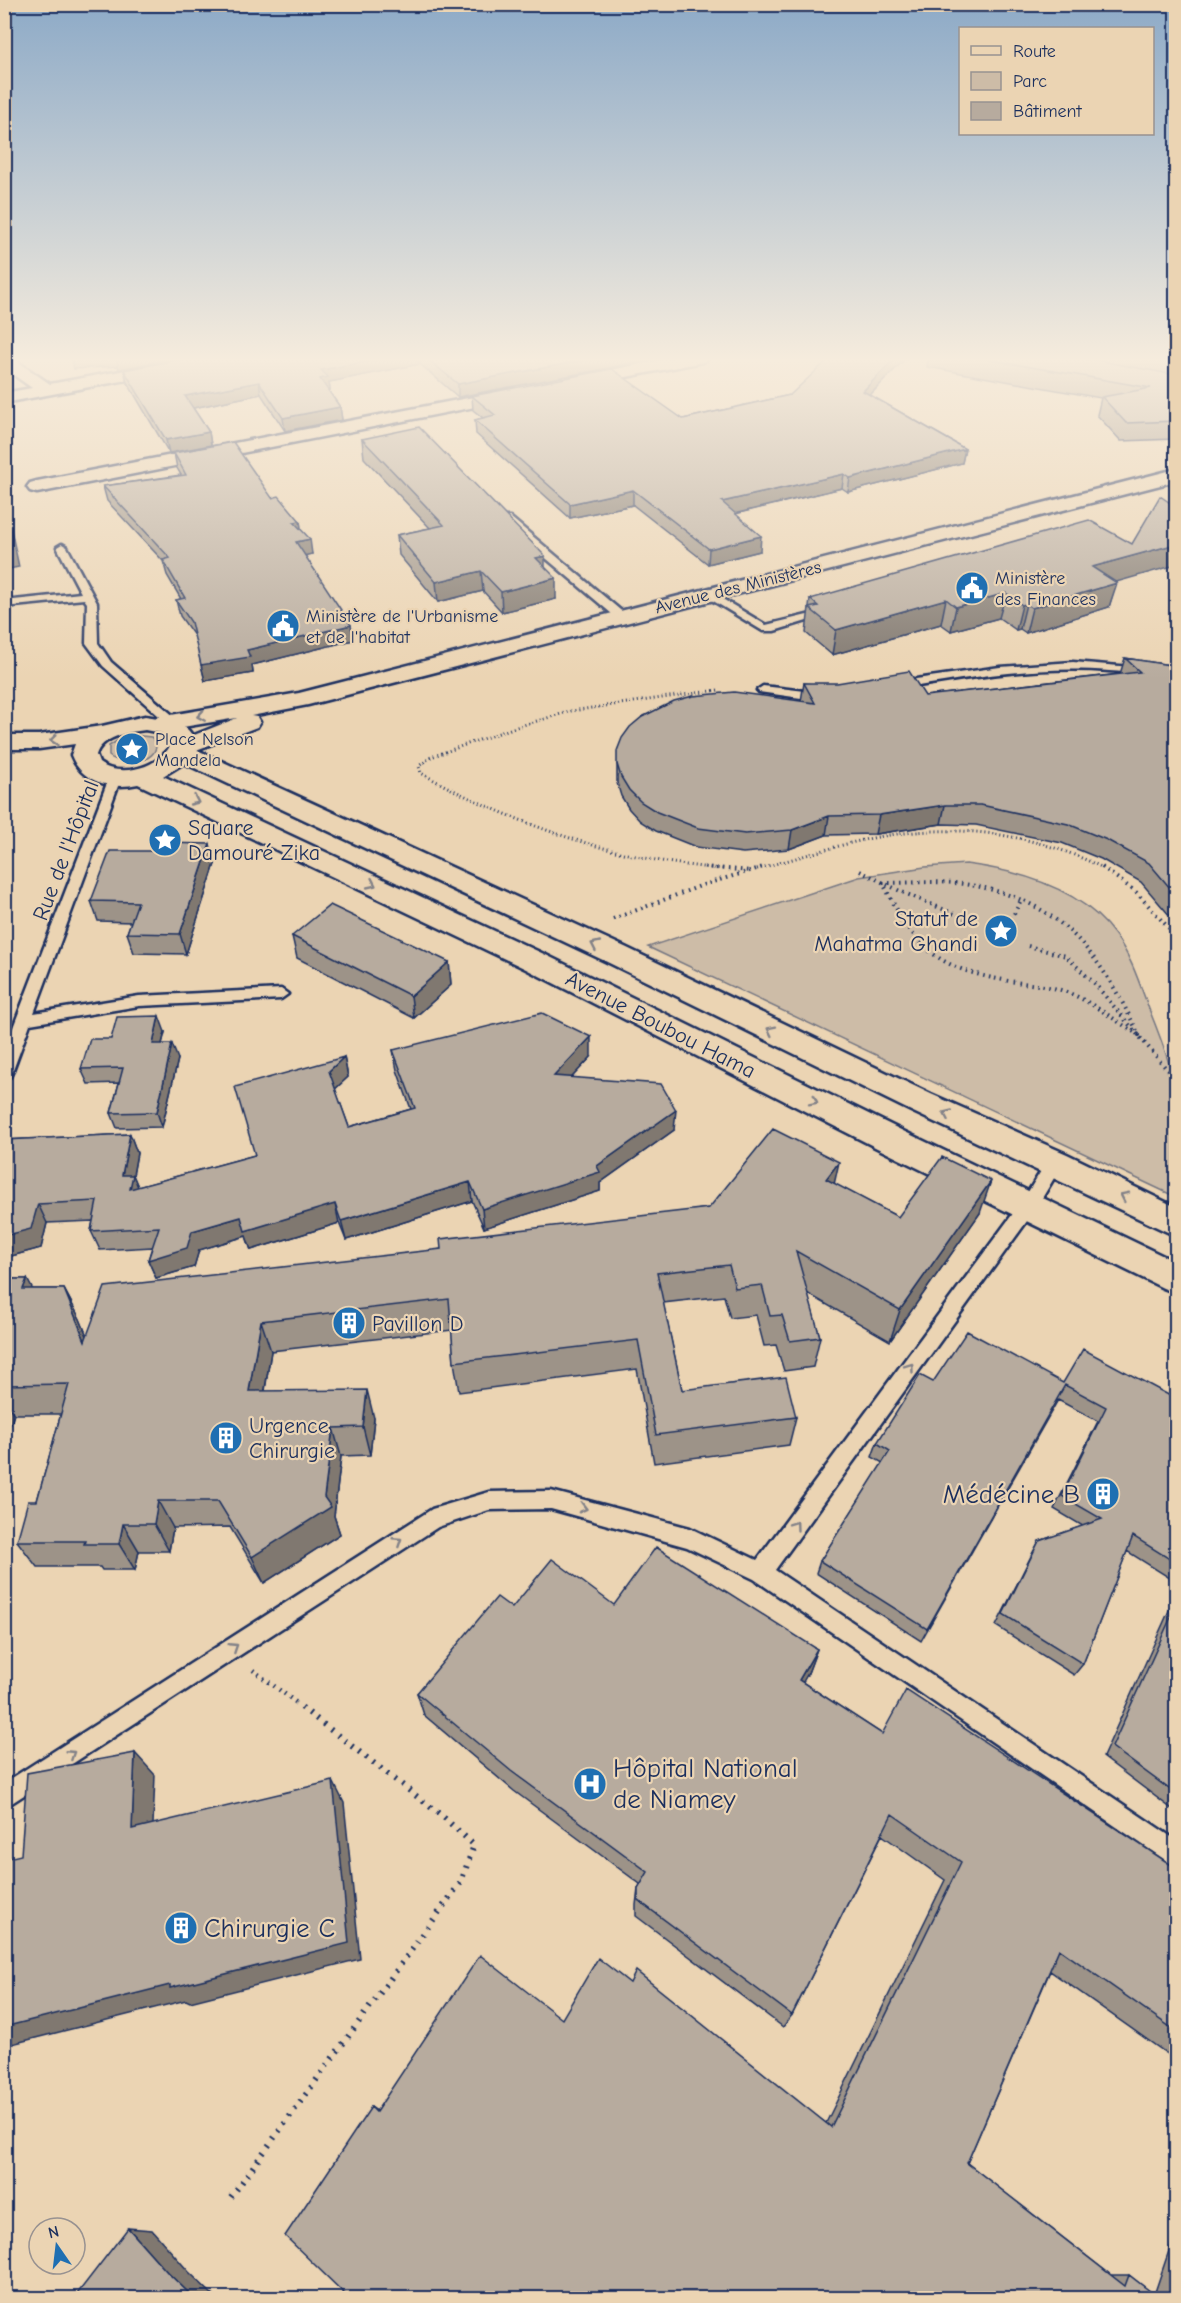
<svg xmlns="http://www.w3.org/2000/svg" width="1181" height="2303" font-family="'Comic Neue',sans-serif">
	<rect width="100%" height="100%" fill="#ebd4b3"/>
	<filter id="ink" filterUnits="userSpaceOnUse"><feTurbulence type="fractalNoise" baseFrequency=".0167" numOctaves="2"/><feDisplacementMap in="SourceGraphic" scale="12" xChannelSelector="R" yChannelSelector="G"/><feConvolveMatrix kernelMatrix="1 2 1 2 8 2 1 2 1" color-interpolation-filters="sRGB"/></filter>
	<g filter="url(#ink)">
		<!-- green -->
		<path fill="#cdbca7" stroke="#747682" stroke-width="1.5" d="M133,735L151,737L156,742C159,764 121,766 109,756V746L123,737Z
			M966,864C1020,871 1082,889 1115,935C1131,956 1140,985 1149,1009C1158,1031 1175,1075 1176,1097C1179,1130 1177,1164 1176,1197L648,947L859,877L925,867Z"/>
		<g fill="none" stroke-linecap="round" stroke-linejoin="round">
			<defs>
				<path id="service" d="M502,517H510L626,615V619H618L502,521Z
					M62,544L67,547L97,603L98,643L111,662L176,718V724H168L103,666L86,643L87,603L84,599L4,607V601L81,593L57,547Z
					M709,591L766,625L828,610L833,613L774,631H763L705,596V592Z
					M1073,662L1143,668L1176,676V682C1154,678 1132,672 1109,671C1038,665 965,678 895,690L889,686L895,682L1000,667Z
					M763,686L822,693L828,697L822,701L759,692L757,690Z
					M115,774L121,778L34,1013L139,996L281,989L288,994L281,999L139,1006L30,1024L12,1073L10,1077L4,1079V1051L109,778Z
					M1055,1157L1061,1158L1063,1163L1035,1210L775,1570L1176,1840V1866L1168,1862L754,1579L687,1547L551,1509L489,1510L438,1527L4,1808V1783L432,1509L489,1492L551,1491L690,1528L757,1560L1023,1200L1049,1158Z"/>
				<path id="minor" d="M4,357H11L50,384L196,357H231L223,362L4,403V393L32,388L4,368Z
					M677,357H711L703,362L575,387L569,386L566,382L569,378L575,377Z
					M515,389L521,390L524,394L521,398L37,493L30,491L27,487L30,483L37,481Z"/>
				<path id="tertiary" d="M1176,469V481L308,705L251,716L257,717L260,722L257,727L183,755L174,753L171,748L174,743L237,718L159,731L150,729L147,724L150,719L159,717L299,693Z"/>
				<path id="primary" d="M145,716C163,719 199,723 193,748L625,947L931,1094L1067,1154L1176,1207V1236L909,1110L605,961L184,763L163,776L546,955L901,1130L1176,1262V1293L1163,1288L877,1148L526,969L138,784C111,790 81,782 71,755L75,744L39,749H4V735H39L102,726ZM145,730L161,733L169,739L170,746C158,768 120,778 99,763L96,755C101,737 128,732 145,730Z"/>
			</defs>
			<!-- service casing -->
			<use href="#service" stroke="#1b2f5e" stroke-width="5"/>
			<!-- minor casing -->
			<use href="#minor" stroke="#1b2f5e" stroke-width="5"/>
			<!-- tertiary casing -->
			<use href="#tertiary" stroke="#1b2f5e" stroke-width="5"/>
			<!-- primary casing -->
			<use href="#primary" stroke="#1b2f5e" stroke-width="5"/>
			<!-- path-far3 -->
			<path stroke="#1b2f5e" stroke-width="3" stroke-dasharray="1 3" stroke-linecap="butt" d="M718,690L571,711L513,728L431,757L419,766L421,773C514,824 617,861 724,869
				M757,869C794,859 831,847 868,839C948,822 1032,831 1105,869"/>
			<!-- path-far2 -->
			<path stroke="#1b2f5e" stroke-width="4" stroke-dasharray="1.5 4.5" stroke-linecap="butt" d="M704,867L751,871
				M1102,867L1136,892L1176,936
				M860,871L902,892L969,920
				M883,883C912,883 941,880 970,885C1063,901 1100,955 1139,1035C1114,1020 1091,1001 1064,991C1046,985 1027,984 1009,981C936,969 915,948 883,883Z
				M1014,914L1021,900
				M613,919L703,885L763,867
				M1028,946L1066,956L1095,984L1176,1080"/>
			<!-- path-far1 -->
			<path stroke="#1b2f5e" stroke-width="4.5" stroke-dasharray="1.5 5" stroke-linecap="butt" d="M253,1670L298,1704"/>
			<!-- path -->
			<path stroke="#1b2f5e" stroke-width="6" stroke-dasharray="2 7" stroke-linecap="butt" d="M231,2197L461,1882L474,1845L441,1815L296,1703"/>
			<!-- service -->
			<use href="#service" fill="#ebd4b3" fill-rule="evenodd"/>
			<!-- minor -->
			<use href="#minor" fill="#ebd4b3" fill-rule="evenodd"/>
			<!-- tertiary -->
			<use href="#tertiary" fill="#ebd4b3" fill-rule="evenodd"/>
			<!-- primary -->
			<use href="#primary" fill="#ebd4b3" fill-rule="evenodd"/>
		</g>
		<!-- wall -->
		<path fill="#9d9388" stroke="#1b2f5e" stroke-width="1.5" d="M71,357H184L119,369L118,366L74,369Z
			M193,357H665L458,397L420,364L329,382L330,390H328L340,407L342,420L285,431L261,394L193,408L209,432L211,445L169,453L127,382L124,370Z
			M907,357L870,395L965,449L962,463L848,492L842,488L735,514L760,551L708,564L633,505L570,518L476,434L475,420L483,418L473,410L472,396L683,419L790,395Z
			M929,357H1176V439L1121,441L1097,415L1101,398L927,367Z
			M362,439L545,568L556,599L502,612L483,591L438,602L399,555L397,535L430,528L364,458Z
			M174,453L272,498L300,521L301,530L312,554L305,555L353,640L252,665L253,673L205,681L195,637L180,616L176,600L181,599L167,575L163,561L107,501L103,486L181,475L177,468Z
			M1116,583L1109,607L1026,633L1020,629L1016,630L999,618L951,631L941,624L832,655L806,633L810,599Z
			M1125,658L1176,666V923L1141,882L1101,859L1062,843L976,825L941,824L875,834L826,835L789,849L743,853L696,847L656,831L640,821L629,809L621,796L617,783V764L801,701L804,683L925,696L1120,674Z
			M215,864L186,954L134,953L127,933L131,922L98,921L91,901Z
			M292,936L449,962L451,985L414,1018L297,958Z
			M165,1032L162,1044L178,1059L162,1127L117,1128L111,1113L119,1083L88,1084L81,1069L111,1039Z
			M393,1050L591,1057L572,1077L674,1130L600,1183V1191L484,1228L472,1201L346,1240L339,1223L251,1250L246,1236L199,1250L194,1267L156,1278L148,1260L152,1247L100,1250L91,1231L93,1221L47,1223L41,1248L4,1258V1140L130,1134L137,1153L133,1175L138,1187L255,1155L344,1057L348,1077L335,1089L349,1127L411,1109L397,1070Z
			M834,1184L898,1217L980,1213L890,1341L807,1293L820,1337L813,1367L784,1371L776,1345L764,1346L756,1315L730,1318L724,1296L663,1303L682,1390L796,1417L789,1445L654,1463L637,1369L459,1392L454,1362L452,1330L271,1351L265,1391L374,1418L370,1455L341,1456L334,1516L340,1534L264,1583L230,1527L173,1528L169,1551H139L135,1570H102L100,1567H37L17,1541L37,1501L61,1414H14L4,1444V1279H27L32,1289H64L80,1319L87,1336L441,1249L709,1208Z
			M933,1382L1063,1383L1176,1399V1582L1127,1551L1083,1664L1074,1675L996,1626L1032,1554L1039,1541L1083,1526L1054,1509L1098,1421L1058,1400L921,1641L816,1573L820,1561L883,1463L872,1457L877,1443Z
			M1176,1595V1812L1103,1757Z
			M614,1605L817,1649L808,1673L802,1682L882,1734L1176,1868V2060L1050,1971L967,2163L1111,2275H1129L1154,2295L1176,2230V2298H349L371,2107L377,2111L562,2019L630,1983L826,2123L945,1880L882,1835L792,2015L783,2027L636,1916V1905L638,1889L640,1884L514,1791L424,1715L417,1693L512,1608Z"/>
		<!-- shaded-wall -->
		<path fill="#80786f" stroke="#1b2f5e" stroke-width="1.5" d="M116,357H184L119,369Z
			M391,357H419L420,364L329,382L330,390L322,392L320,379L321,370Z
			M601,357H665L458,397V384Z
			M896,357H907L861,404L863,391Z
			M259,382L261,394L188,409L185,396Z
			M340,407L342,420L285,431L283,418Z
			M209,432L211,445L169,453L166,440Z
			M965,449L962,463L848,492L850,478Z
			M844,474L842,488L721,517L722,502Z
			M633,490V505L570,518V504Z
			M4,504L8,515L19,567L4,570Z
			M300,521L302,536L294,522Z
			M761,536L760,551L708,564L709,549Z
			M310,539L312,554L299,557L296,542Z
			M1176,544V565L1085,591L1092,567Z
			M545,556V577L536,558Z
			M481,571L483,591L438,602L436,582Z
			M556,578V599L502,612L501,592Z
			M1117,583L1109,607L1026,633L1032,608Z
			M1006,593L999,618L951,631L956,607Z
			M946,599L941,624L832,655L836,630Z
			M1026,604L1020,629L1016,630L1022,605Z
			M351,625L353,640L252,665L253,673L205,681L201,665L247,650Z
			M945,805L941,824L875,834L879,815Z
			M829,816L826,835L789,849L792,830Z
			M210,844L215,864L186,954L180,934Z
			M449,962L451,985L414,1018L411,996Z
			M159,1016L165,1032L158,1059L153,1044Z
			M591,1037V1057L554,1096V1076Z
			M172,1044L178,1059L162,1127L157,1112Z
			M344,1057L348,1077L333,1091L329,1071Z
			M676,1110L674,1130L600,1183V1191L484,1228L482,1209L597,1166Z
			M130,1134L137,1153L133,1175L141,1194L131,1190L122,1175Z
			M839,1162L832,1194L826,1179Z
			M991,1181L980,1213L890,1341L900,1310Z
			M470,1182L472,1201L346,1240L341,1221Z
			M38,1204L47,1223L41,1248L4,1258V1236Z
			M335,1204L339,1223L251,1250L246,1236L199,1250L194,1267L156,1278L148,1260L192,1231L241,1217Z
			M27,1279L44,1310L23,1289Z
			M64,1289L80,1319L101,1370L85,1341Z
			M261,1321L271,1351L260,1420L249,1391Z
			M367,1390L374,1418L370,1455L363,1427Z
			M4,1400L14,1414L4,1444Z
			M333,1428L341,1456L334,1516L340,1534L264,1583L252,1557L324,1497Z
			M158,1501L173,1528L169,1551L154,1524Z
			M123,1524L139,1551L135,1570L119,1544Z
			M817,1649L808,1673L791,1703L799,1680Z
			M135,1753L155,1775L152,1849L132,1829Z
			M333,1781L344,1803L360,1959L190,2002L186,2000L4,2046V2027Z
			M128,2228L152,2230L189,2272L216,2298H194L167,2272Z"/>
		<!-- building -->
		<path fill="#b7ab9e" stroke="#1b2f5e" stroke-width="1.5" d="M193,357H391L321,370L328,377L320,379L340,407L283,418L259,382L185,396L209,432L166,440L124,370Z
			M425,357H601L458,384Z
			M831,357H896L863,391L965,449L850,478L844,474L722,502L761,536L709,549L633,490L570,504L475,420L495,415L472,396L612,369L683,419L790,395Z
			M974,357H1079L1176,375V421L1126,423L1102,397L1151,388Z
			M1154,357H1176V361Z
			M419,427L545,556L536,558L556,578L501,592L481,571L436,582L397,535L444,525L362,439Z
			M233,442L272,498L279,496L300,521L294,522L310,539L296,542L351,625L247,650L250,657L201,665L191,622L176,600L185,598L163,560L170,558L103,486L186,475L174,453Z
			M1160,496L1176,507V544L1092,567L1117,583L1032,608L1026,604L1022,605L1006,593L956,607L946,599L836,630L809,608L818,606L810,599L1089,520L1132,544Z
			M4,509L12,549L4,550Z
			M1125,658L1176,666V895L1149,863L1107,840L1068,824L981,805H945L879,815L829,816L792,830L745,834L698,828L657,812L641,802L629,790L621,777L617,764V751L622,738L630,727L642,717L674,701L693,696L734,692L815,703L804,683H837L909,671L925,696L1140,672Z
			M160,843L210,844L180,934L127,933L138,902L91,901L110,851H157Z
			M330,905L449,962L411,996L292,936Z
			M542,1013L591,1037L554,1076L661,1084L676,1110L597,1166L600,1172L482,1209L470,1182L341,1221L335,1204L245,1231L241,1217L192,1231L187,1248L148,1260L159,1227L91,1231L97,1201L38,1204L31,1229L4,1236V1140L130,1134L122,1175H133L130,1189L255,1155L235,1087L344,1057L329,1071L349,1127L415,1108L393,1050Z
			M159,1016L153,1044H172L157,1112L111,1113L123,1068L81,1069L90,1039H111L117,1017Z
			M773,1129L839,1162L826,1179L898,1217L942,1157L991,1181L900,1310L796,1251L820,1337L790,1341L782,1315L770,1316L762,1285L735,1288L729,1265L657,1273L682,1390L786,1377L796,1417L656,1435L638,1340L454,1362L449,1299L261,1321L249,1391L367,1390L363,1427L333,1428L324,1497L331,1507L252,1557L218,1501H158L154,1524H123L119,1544H84L85,1541H17L28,1501H37L69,1384L4,1385V1279H27L23,1289H64L85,1341L105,1287L441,1249L440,1239L709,1208Z
			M967,1331L1063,1383L1083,1349L1176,1399V1563L1133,1536L1083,1664L1003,1614L1039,1541L1102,1519L1062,1496L1106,1407L1065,1385L927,1629L820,1561L890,1451L877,1443L920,1375L933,1382Z
			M656,1547L817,1649L799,1680L882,1734L906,1690L1176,1868V2031L1059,1949L967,2163L1125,2286L1129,2275L1159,2298H349L285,2236L371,2107L376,2112L480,1955L562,2019L598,1958L630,1983L636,1971L831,2127L961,1862L892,1814L792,2015L638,1900V1889L648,1872L511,1771L417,1693L497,1597L512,1608L552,1559L614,1605Z
			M1176,1606V1794L1112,1747Z
			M135,1753L132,1829L333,1781L349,1943L170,1988V1985L4,2027V1859L21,1855L27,1773Z
			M128,2228L167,2272L194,2298H74Z"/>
		<!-- one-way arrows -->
		<defs><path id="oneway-chevron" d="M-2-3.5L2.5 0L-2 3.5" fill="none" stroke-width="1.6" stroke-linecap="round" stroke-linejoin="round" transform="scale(1.5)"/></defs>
		<g stroke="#838288">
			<use href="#oneway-chevron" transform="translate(201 716) rotate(171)"/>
			<use href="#oneway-chevron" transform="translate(54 740) rotate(174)"/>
			<use href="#oneway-chevron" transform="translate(195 801) rotate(25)"/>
			<use href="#oneway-chevron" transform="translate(372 884) rotate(25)"/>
			<use href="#oneway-chevron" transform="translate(595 945) rotate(-155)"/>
			<use href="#oneway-chevron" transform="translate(771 1030) rotate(-154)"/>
			<use href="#oneway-chevron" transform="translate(814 1101) rotate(27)"/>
			<use href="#oneway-chevron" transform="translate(947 1114) rotate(-156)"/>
			<use href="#oneway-chevron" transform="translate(1124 1196) rotate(-154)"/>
			<use href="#oneway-chevron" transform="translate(910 1367) rotate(-54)"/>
			<use href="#oneway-chevron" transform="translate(583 1508) rotate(14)"/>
			<use href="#oneway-chevron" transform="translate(795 1525) rotate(-54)"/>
			<use href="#oneway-chevron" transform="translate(398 1541) rotate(-33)"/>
			<use href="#oneway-chevron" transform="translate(234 1647) rotate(-33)"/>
			<use href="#oneway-chevron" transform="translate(71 1754) rotate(-33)"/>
		</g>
	</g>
	<!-- sky -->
	<linearGradient id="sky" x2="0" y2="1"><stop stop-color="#8daac7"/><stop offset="0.53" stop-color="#f6ecdd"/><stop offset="1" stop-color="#f6ecdd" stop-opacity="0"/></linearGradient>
	<rect width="1181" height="679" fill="url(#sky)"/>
	<!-- icons -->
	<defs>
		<symbol id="civic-disc" viewBox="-11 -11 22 22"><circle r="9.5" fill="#1f6fb2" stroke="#ebd4b3"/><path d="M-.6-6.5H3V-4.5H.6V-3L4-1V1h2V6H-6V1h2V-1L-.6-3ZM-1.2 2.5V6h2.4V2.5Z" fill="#fff"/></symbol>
		<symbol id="sight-disc" viewBox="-11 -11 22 22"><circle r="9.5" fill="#1f6fb2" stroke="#ebd4b3"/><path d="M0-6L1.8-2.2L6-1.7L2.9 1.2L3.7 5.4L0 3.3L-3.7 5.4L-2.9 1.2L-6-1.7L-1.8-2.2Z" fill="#fff"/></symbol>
		<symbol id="building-disc" viewBox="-11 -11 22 22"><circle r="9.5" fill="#1f6fb2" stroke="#ebd4b3"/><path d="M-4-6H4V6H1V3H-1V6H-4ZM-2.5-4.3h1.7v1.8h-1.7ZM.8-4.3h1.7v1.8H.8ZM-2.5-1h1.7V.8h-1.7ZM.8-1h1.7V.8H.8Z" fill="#fff"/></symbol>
		<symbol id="hospital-disc" viewBox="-11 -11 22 22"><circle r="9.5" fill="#1f6fb2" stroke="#ebd4b3"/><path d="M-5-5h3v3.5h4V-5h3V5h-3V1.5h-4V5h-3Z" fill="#fff"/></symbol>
	</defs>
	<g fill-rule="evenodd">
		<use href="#civic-disc" x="953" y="569" width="38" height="38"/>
		<use href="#civic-disc" x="264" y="607" width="38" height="38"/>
		<use href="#sight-disc" x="113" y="730" width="38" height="38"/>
		<use href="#sight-disc" x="146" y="821" width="38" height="38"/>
		<use href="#sight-disc" x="982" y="912" width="38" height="38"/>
		<use href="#building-disc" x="330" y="1304" width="38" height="38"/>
		<use href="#building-disc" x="207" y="1419" width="38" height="38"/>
		<use href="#building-disc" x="1084" y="1475" width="38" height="38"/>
		<use href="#hospital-disc" x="571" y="1765" width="38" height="38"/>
		<use href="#building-disc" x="162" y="1909" width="38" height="38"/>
	</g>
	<g text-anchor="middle" stroke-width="4.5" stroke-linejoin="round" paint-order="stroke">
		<!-- far-poi labels -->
		<g font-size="18" fill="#1b2f5e" stroke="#ebd4b3" text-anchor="start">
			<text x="995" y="584">Ministère<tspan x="995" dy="21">des Finances</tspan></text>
			<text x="306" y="622">Ministère de l'Urbanisme<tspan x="306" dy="21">et de l'habitat</tspan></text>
			<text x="155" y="745">Place Nelson<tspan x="155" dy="21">Mandela</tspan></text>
		</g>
		<!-- far-street labels -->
		<g font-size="18" fill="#1b2f5e" stroke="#ebd4b3">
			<text transform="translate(738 587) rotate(-14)" y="6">Avenue des Ministères</text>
		</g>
		<!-- poi labels -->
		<g font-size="22" fill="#1b2f5e" stroke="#ebd4b3" text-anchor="start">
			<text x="188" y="835">Square<tspan x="188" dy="25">Damouré Zika</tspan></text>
			<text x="978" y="926" text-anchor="end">Statut de<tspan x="978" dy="25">Mahatma Ghandi</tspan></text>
			<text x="372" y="1331">Pavillon D</text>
			<text x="249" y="1433">Urgence<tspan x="249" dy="25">Chirurgie</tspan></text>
		</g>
		<!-- street labels -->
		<g font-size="22" fill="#1b2f5e" stroke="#ebd4b3">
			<text transform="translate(65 850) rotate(-69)" y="8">Rue de l'Hôpital</text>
			<text transform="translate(661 1024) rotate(27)" y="8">Avenue Boubou Hama</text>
		</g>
		<!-- near-poi labels -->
		<g font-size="27" fill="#1b2f5e" stroke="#ebd4b3" text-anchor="start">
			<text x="1080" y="1503" text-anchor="end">Médécine B</text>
			<text x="613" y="1777">Hôpital National<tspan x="613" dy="31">de Niamey</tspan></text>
			<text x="204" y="1937">Chirurgie C</text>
		</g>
	</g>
	<!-- margin -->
	<rect width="1181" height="2303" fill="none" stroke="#ebd4b3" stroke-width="24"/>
	<rect x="12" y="12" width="1157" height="2279" fill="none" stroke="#1b2f5e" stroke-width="2" filter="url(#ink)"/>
	<!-- legend -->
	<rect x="959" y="27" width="195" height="108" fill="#ebd4b3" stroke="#989291" stroke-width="1.5"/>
	<rect x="971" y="46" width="30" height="9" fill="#ebd4b3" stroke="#989291" stroke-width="1.5"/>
	<text x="1013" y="57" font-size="18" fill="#1b2f5e">Route</text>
	<rect x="971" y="72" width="30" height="18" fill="#cdbca7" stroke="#989291" stroke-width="1.5"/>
	<text x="1013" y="87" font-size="18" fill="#1b2f5e">Parc</text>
	<rect x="971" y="102" width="30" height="18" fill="#b7ab9e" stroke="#989291" stroke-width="1.5"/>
	<text x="1013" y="117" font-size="18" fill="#1b2f5e">Bâtiment</text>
	<!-- north arrow -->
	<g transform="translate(57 2246) rotate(346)"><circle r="28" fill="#ebd4b3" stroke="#989291" stroke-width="1.5"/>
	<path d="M0-4.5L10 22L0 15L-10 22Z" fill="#1f6fb2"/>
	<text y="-9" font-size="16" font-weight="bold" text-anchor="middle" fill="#1b2f5e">N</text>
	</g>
</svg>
